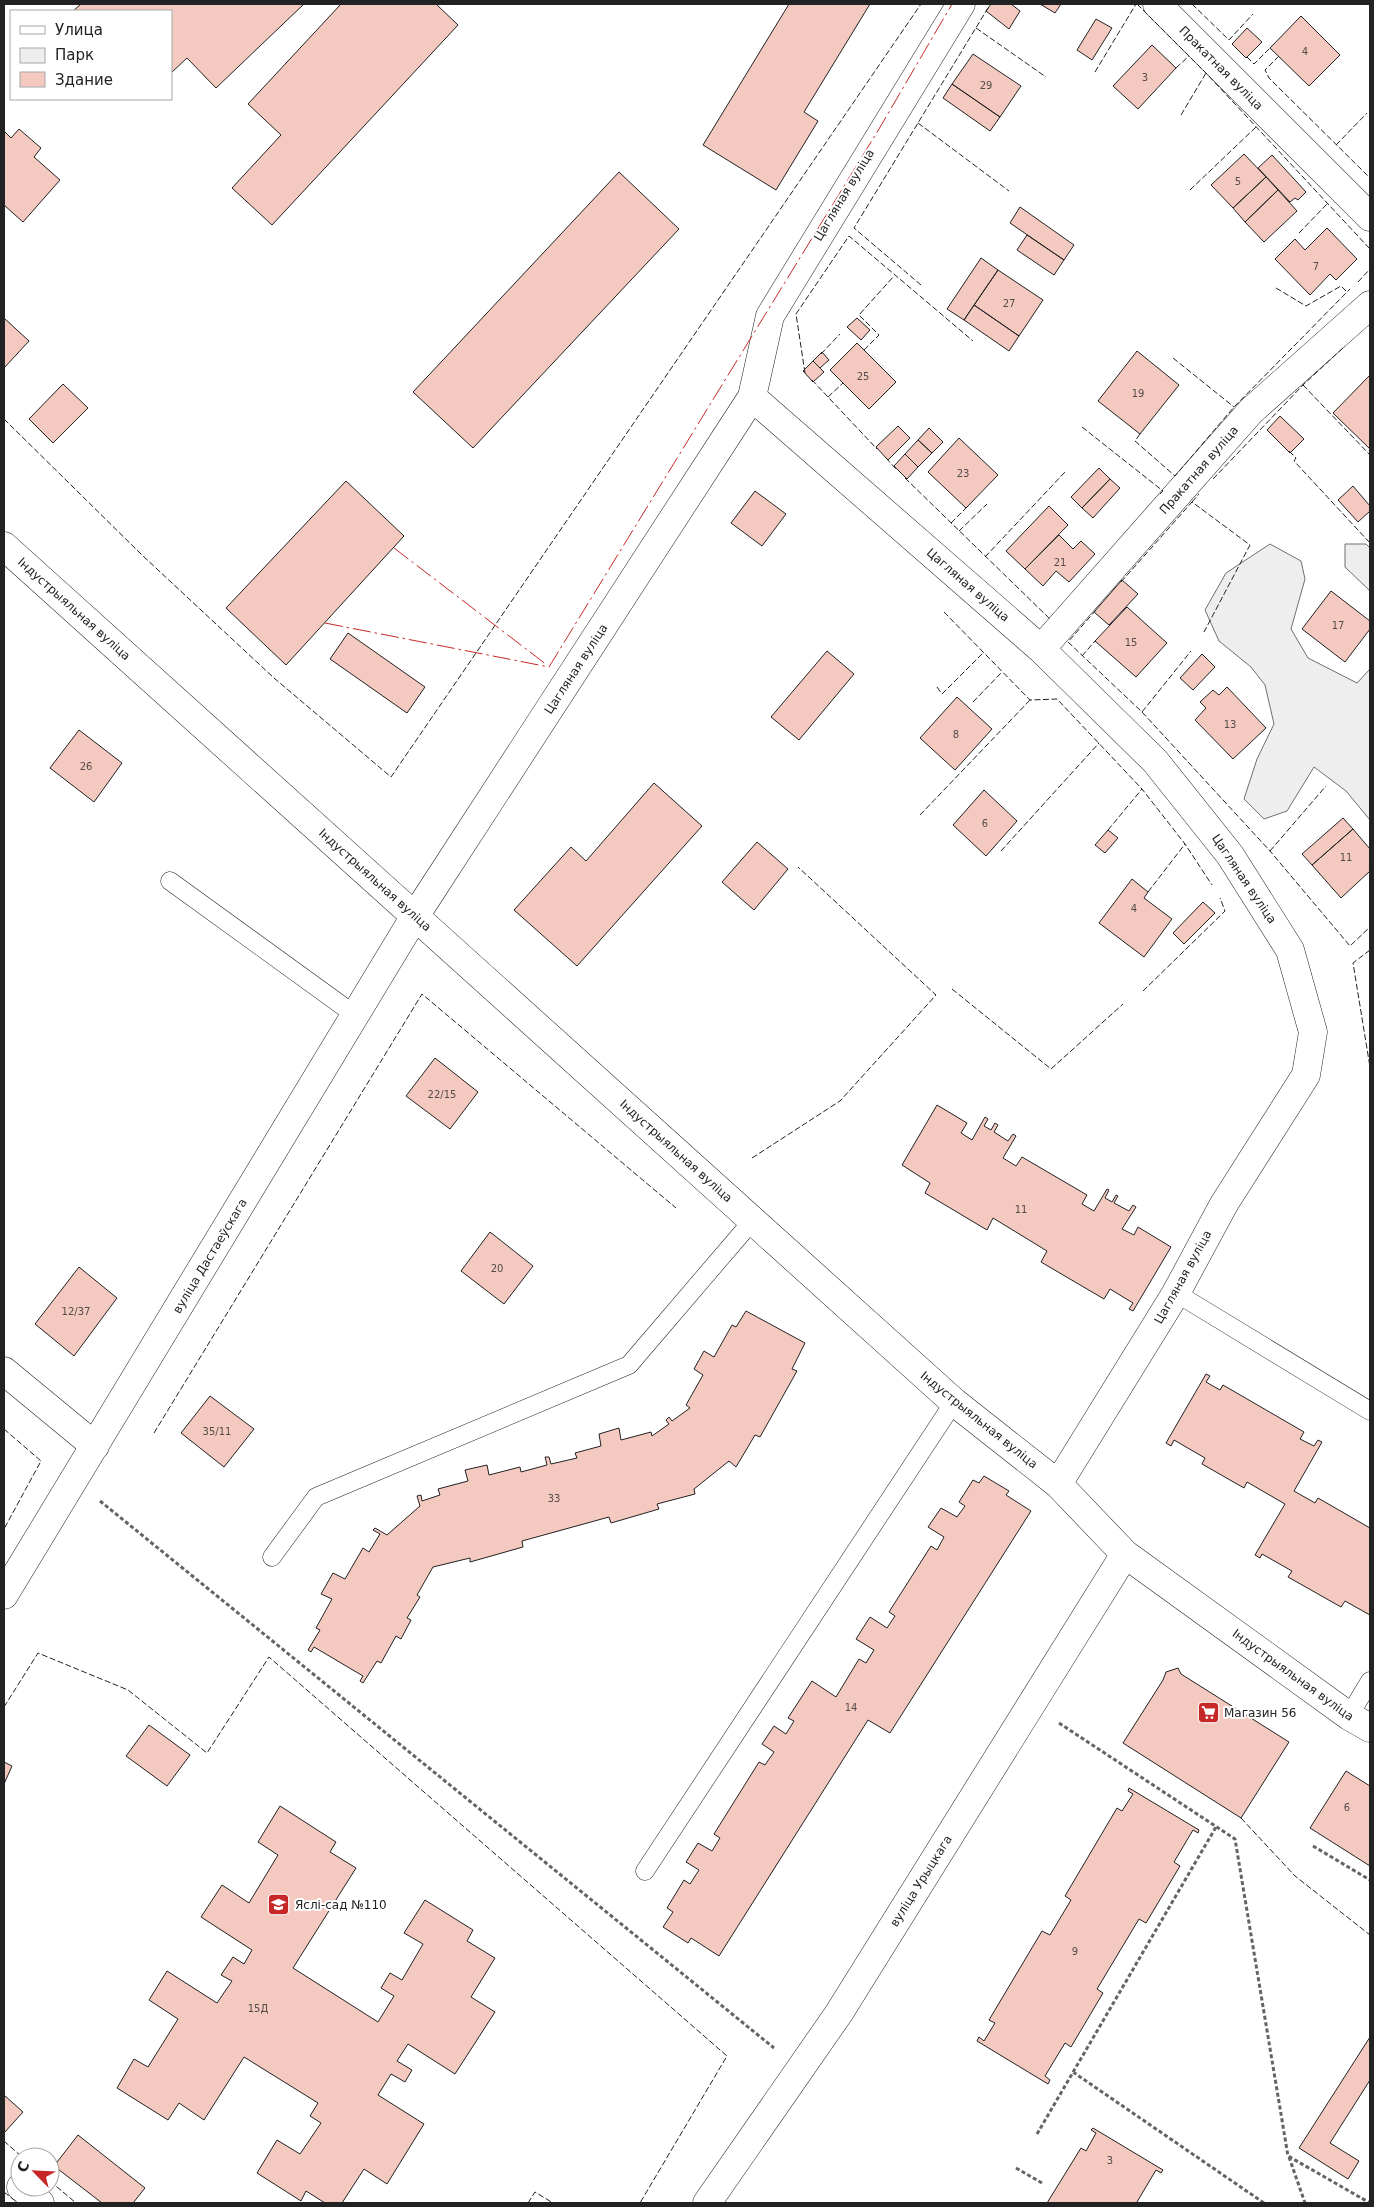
<svg xmlns="http://www.w3.org/2000/svg" width="1374" height="2207" font-family="'DejaVu Sans',sans-serif">
	<rect width="100%" height="100%" fill="#fff"/>
	<!-- green -->
	<path fill="#eee" stroke="#6f6f6f" d="M1270,544L1301,561L1305,579L1291,629L1308,658L1357,683L1370,669V820L1346,791L1314,767L1287,811L1264,819L1244,799L1257,759L1274,724L1265,685L1251,667L1219,641L1205,610L1226,573Z
		M1345,544H1366L1370,548V591L1345,567Z"/>
	<!-- building -->
	<path fill="#f3c9c0" stroke="#222" d="M81,4H304L216,88L187,58L171,73V11H73Z
		M341,4H436L458,25L272,225L232,188L281,135L248,104Z
		M789,4H870L804,112L818,121L776,190L703,145Z
		M991,4H1011L1020,11L1009,29L986,11Z
		M1040,4H1061L1055,13Z
		M1301,16L1340,55L1309,86L1270,48Z
		M1096,19L1112,28L1092,60L1077,50Z
		M1247,28L1262,42L1246,58L1232,44Z
		M1152,45L1176,68L1138,109L1113,86Z
		M973,54L1021,86L1000,117L952,84Z
		M952,84L1000,117L990,131L943,98Z
		M19,129L41,148L34,157L60,180L23,222L4,205V131L11,138Z
		M1244,154L1266,177L1233,208L1211,185Z
		M1272,155L1306,192L1298,200L1295,198L1290,202L1258,168Z
		M619,172L679,229L473,448L413,392Z
		M1266,177L1278,190L1245,222L1233,208Z
		M1278,190L1297,211L1264,242L1245,222Z
		M1020,207L1074,245L1064,260L1010,223Z
		M1327,228L1357,259L1336,280L1330,274L1310,295L1275,259L1295,239L1305,250Z
		M1027,235L1064,260L1054,275L1017,250Z
		M981,258L998,270L964,320L947,309Z
		M998,270L1043,300L1019,336L974,305Z
		M974,305L1019,336L1009,351L964,320Z
		M4,318L29,341L4,368Z
		M857,318L870,330L861,340L847,327Z
		M857,343L896,382L869,409L830,370Z
		M1137,351L1179,385L1140,434L1098,401Z
		M822,352L829,360L820,368L813,361Z
		M813,361L824,372L813,382L803,371Z
		M1370,375V449L1333,413Z
		M63,384L88,408L53,443L29,419Z
		M1280,416L1304,439L1290,453L1267,430Z
		M898,426L910,438L888,460L876,447Z
		M929,428L943,442L932,453L918,440Z
		M959,438L998,475L966,508L928,472Z
		M918,440L932,453L918,467L905,454Z
		M905,454L918,467L907,479L894,466Z
		M1099,468L1110,479L1082,508L1071,497Z
		M1110,479L1120,488L1093,518L1082,508Z
		M346,481L404,536L286,665L226,608Z
		M1353,486L1370,506V511L1358,522L1338,500Z
		M755,491L786,514L762,546L731,523Z
		M1049,506L1068,525L1025,569L1006,551Z
		M1059,535L1073,549L1081,541L1095,554L1069,582L1056,571L1043,586L1025,569Z
		M1122,580L1138,594L1109,625L1094,612Z
		M1331,591L1370,621V629L1345,662L1302,629Z
		M1127,607L1167,643L1136,677L1095,641Z
		M348,633L425,687L407,713L330,659Z
		M827,651L854,674L799,740L771,717Z
		M1202,654L1215,667L1193,690L1180,678Z
		M1227,687L1266,728L1233,759L1195,720L1206,708L1200,702L1213,690L1219,695Z
		M957,697L992,729L955,770L920,738Z
		M79,730L122,763L94,802L50,768Z
		M654,783L702,826L577,966L514,910L571,847L586,861Z
		M984,790L1017,821L986,856L953,825Z
		M1343,818L1353,829L1312,865L1302,854Z
		M1353,829L1370,849V871L1341,898L1312,865Z
		M1108,830L1118,838L1105,853L1095,845Z
		M757,842L788,869L754,910L722,882Z
		M1132,879L1148,892L1144,898L1172,919L1144,957L1099,923Z
		M1203,902L1215,913L1184,944L1173,933Z
		M435,1058L478,1092L450,1129L406,1096Z
		M937,1105L967,1123L961,1133L972,1140L985,1117L988,1119L984,1126L991,1130L995,1123L998,1125L994,1132L1008,1141L1013,1134L1016,1136L1003,1158L1016,1166L1022,1157L1087,1195L1082,1204L1094,1211L1107,1189L1109,1190L1105,1198L1112,1202L1116,1195L1118,1196L1114,1203L1129,1211L1133,1205L1136,1207L1122,1229L1134,1235L1138,1227L1171,1247L1133,1311L1129,1309L1133,1303L1110,1289L1104,1299L1041,1262L1047,1251L993,1218L987,1230L925,1193L930,1183L902,1165Z
		M490,1232L533,1266L504,1304L461,1271Z
		M79,1267L117,1298L74,1356L35,1324Z
		M746,1311L805,1343L792,1369L797,1371L760,1437L755,1435L736,1467L729,1461L694,1489L695,1494L657,1504L659,1509L611,1523L609,1517L522,1541L523,1547L470,1562V1558L433,1567L417,1595L420,1597L407,1618L411,1620L401,1639L396,1636L381,1663L377,1661L363,1683L360,1681L363,1676L314,1647L311,1652L308,1650L320,1630L316,1628L332,1599L321,1594L333,1573L345,1579L363,1548L369,1552L380,1534L373,1530L375,1528L387,1535L420,1506L417,1496L421,1495L422,1501L440,1495L438,1489L468,1481L465,1470L487,1465L489,1475L520,1467L521,1472L547,1465L545,1457H549L551,1464L577,1458L575,1453L601,1446L599,1434L619,1428L621,1440L651,1432L652,1436L669,1424L666,1420L669,1417L672,1421L690,1408L686,1405L703,1375L694,1369L704,1351L714,1357L732,1325L736,1327Z
		M1206,1374L1210,1376L1206,1382L1220,1390L1223,1385L1304,1432L1300,1439L1314,1446L1318,1440L1322,1442L1294,1491L1315,1503L1318,1498L1370,1528V1615L1345,1601L1341,1607L1288,1577L1292,1571L1262,1554L1260,1558L1255,1555L1285,1504L1247,1482L1244,1488L1202,1464L1205,1458L1174,1440L1171,1446L1166,1443Z
		M210,1396L254,1429L224,1467L181,1433Z
		M984,1476L1009,1491L1006,1495L1031,1511L890,1733L868,1720L719,1956L691,1938L688,1943L663,1927L673,1912L667,1908L684,1880L690,1884L699,1870L686,1862L698,1843L712,1851L720,1838L714,1834L759,1762L765,1765L774,1752L762,1744L774,1726L786,1734L794,1721L788,1718L812,1681L836,1697L859,1659L866,1663L874,1650L856,1639L870,1617L887,1628L895,1616L889,1612L931,1546L937,1550L944,1537L928,1527L941,1508L957,1517L965,1506L959,1502L973,1480L979,1483Z
		M1178,1668L1181,1674L1289,1742L1241,1818L1123,1743L1163,1680L1166,1672Z
		M149,1725L190,1755L167,1786L126,1756Z
		M4,1762L12,1766L4,1784Z
		M1346,1771L1370,1786V1866L1310,1828Z
		M1129,1788L1199,1830L1198,1833L1193,1830L1174,1862L1180,1866L1146,1923L1139,1919L1097,1989L1103,1993L1071,2047L1065,2043L1045,2076L1050,2080L1048,2084L977,2041L979,2037L984,2041L995,2023L989,2020L1042,1931L1050,1935L1071,1900L1065,1896L1117,1808L1122,1811L1133,1794L1128,1791Z
		M280,1806L336,1842L330,1852L356,1868L293,1968L378,2022L394,1996L381,1988L390,1973L402,1980L423,1944L404,1933L425,1900L473,1930L467,1941L495,1958L471,1997L495,2012L455,2074L408,2044L397,2061L412,2070L405,2082L391,2074L378,2095L424,2124L387,2184L364,2169L342,2203H325L306,2191L301,2201L257,2173L277,2140L300,2154L321,2123L310,2116L318,2103L244,2057L204,2120L179,2103L168,2120L117,2088L134,2059L148,2067L178,2019L149,2000L167,1971L217,2003L232,1981L221,1975L233,1957L244,1964L252,1950L201,1917L222,1885L249,1903L278,1855L258,1842Z
		M1370,2037V2080L1330,2143L1359,2161L1348,2179L1299,2148Z
		M4,2095L23,2112L4,2133Z
		M1093,2128L1163,2170L1161,2173L1156,2170L1137,2202L1139,2203H1047L1081,2148L1086,2151L1096,2133L1091,2130Z
		M78,2135L145,2188L133,2203H102L54,2166Z"/>
	<g fill="none" stroke-linecap="round" stroke-linejoin="round">
		<defs>
			<path id="lane" d="M170,881L355,1015
				M1176,1293L1370,1411
				M272,1557L316,1497L629,1365L753,1220
				M1349,1716L1370,1681
				M645,1871L954,1402"/>
			<path id="street" d="M1157,4L1370,217
				M752,397L1041,649L1155,761L1230,855L1290,950L1313,1032L1306,1075L1224,1204L1176,1293L1058,1484
				M4,546L954,1402L1058,1484L1125,1554L1349,1716L1370,1728
				M1041,649L1251,411L1370,305
				M4,1371L95,1446
				M4,1595L415,916L752,397L770,316L961,4
				M21,2187L40,2203
				M707,2203L839,2013L1125,1554"/>
		</defs>
		<!-- lane casing -->
		<use href="#lane" stroke="#222" stroke-width="19"/>
		<!-- street casing -->
		<use href="#street" stroke="#222" stroke-width="29"/>
		<!-- path -->
		<path stroke="#646464" stroke-width="3" stroke-dasharray="4 2.5" stroke-linecap="butt" d="M100,1501L774,2048
			M1059,1723L1235,1839L1288,2156L1370,2203
			M1313,1846L1370,1880
			M1073,2072L1264,2203
			M1037,2134L1216,1827
			M1289,2157L1305,2203
			M1016,2168L1042,2183"/>
		<!-- lane -->
		<use href="#lane" stroke="#fff" stroke-width="18"/>
		<!-- street -->
		<use href="#street" stroke="#fff" stroke-width="28"/>
		<!-- fence -->
		<path stroke="#222" stroke-width="1" stroke-dasharray="6 2.5" stroke-linecap="butt" d="M1137,4L1206,73L1370,249
			M1192,4L1229,40L1253,14
			M976,28L1046,77
			M1279,56L1265,70L1269,78L1370,178
			M1247,57L1254,64L1270,48
			M1176,68L1189,56
			M1095,72L1136,4
			M1181,115L1206,73
			M918,123L1009,191
			M1336,145L1367,113
			M1190,190L1256,127
			M1299,233L1328,203
			M1358,282L1370,269
			M921,285L854,228L988,8
			M1276,288L1306,306L1341,286L1347,292
			M864,350L879,335L859,315L894,276
			M821,354L840,334
			M1173,358L1234,407
			M805,373L796,314L849,236L973,341
			M812,380L877,449
			M1303,385L1370,455
			M828,397L843,383
			M4,419L143,556L274,678L391,777L921,4
			M1082,427L1163,491L1160,494
			M1140,434L1135,441L1175,476L1234,407L1350,289
			M1289,451L1296,458L1294,461L1370,543
			M886,458L896,469
			M905,478L1051,620
			M1213,479L1303,385L1345,346
			M1192,502L1199,494
			M951,523L966,508
			M959,531L987,504
			M985,557L1065,472
			M1121,582L1192,502L1250,545L1204,632
			M1096,610L1068,642L1142,712L1270,851L1350,946L1370,927
			M944,612L1030,700L1057,699L1142,789L1185,844L1212,885
			M1082,656L1095,641
			M937,687L942,694L984,652
			M973,702L1002,672
			M1142,712L1191,651
			M920,815L1030,700
			M1108,830L1142,789
			M1001,851L1099,743
			M1270,851L1326,786
			M1148,892L1185,844
			M1370,950L1353,963L1370,1067
			M952,989L1051,1069L1123,1004
			M1143,991L1225,911L1220,898
			M752,1158L840,1101L936,995L798,867
			M4,1429L41,1461L4,1529
			M154,1433L422,994L676,1208
			M4,1707L38,1653L128,1690L207,1753L269,1657L727,2056L640,2203
			M1241,1818L1295,1876L1370,1935
			M4,2141L22,2157
			M50,2181L76,2203
			M4,2192L18,2203
			M528,2203L535,2192L553,2203"/>
		<!-- power -->
		<path stroke="#c62828" stroke-width="1" stroke-dasharray="18 4 2.5 4" stroke-linecap="butt" d="M394,548L547,665
			M325,623L549,667
			M549,667L879,129L952,4"/>
	</g>
	<!-- icons -->
	<defs>
		<symbol id="supermarket-square" viewBox="-11 -11 22 22"><rect x="-9" y="-9" width="18" height="18" rx="4" fill="#c62828" stroke="#fff"/><path d="M-6-5.5h2.5l.6 2H6L4.5 2H-2.5L-4.4-4H-6ZM-1.5 3.2a1.3 1.3 0 1 0 .1 0ZM3 3.2a1.3 1.3 0 1 0 .1 0Z" fill="#fff"/></symbol>
		<symbol id="school-square" viewBox="-11 -11 22 22"><rect x="-9" y="-9" width="18" height="18" rx="4" fill="#c62828" stroke="#fff"/><path d="M0-5L7-2L0 1L-7-2ZM-4 1L0 2.5L4 1V4Q0 6-4 4Z" fill="#fff"/></symbol>
	</defs>
	<g fill-rule="evenodd">
		<use href="#supermarket-square" x="1196" y="1700" width="25" height="25"/>
		<use href="#school-square" x="266" y="1892" width="25" height="25"/>
	</g>
	<g text-anchor="middle" stroke-width="4" stroke-linejoin="round" paint-order="stroke">
		<!-- number labels -->
		<g font-size="10" fill="#564c4a">
			<text x="1305" y="55">4</text>
			<text x="1145" y="81">3</text>
			<text x="986" y="89">29</text>
			<text x="1238" y="185">5</text>
			<text x="1316" y="270">7</text>
			<text x="1009" y="307">27</text>
			<text x="863" y="380">25</text>
			<text x="1138" y="397">19</text>
			<text x="963" y="477">23</text>
			<text x="1060" y="566">21</text>
			<text x="1338" y="629">17</text>
			<text x="1131" y="646">15</text>
			<text x="1230" y="728">13</text>
			<text x="956" y="738">8</text>
			<text x="86" y="770">26</text>
			<text x="985" y="827">6</text>
			<text x="1346" y="861">11</text>
			<text x="1134" y="912">4</text>
			<text x="442" y="1098">22/15</text>
			<text x="1021" y="1213">11</text>
			<text x="497" y="1272">20</text>
			<text x="76" y="1315">12/37</text>
			<text x="217" y="1435">35/11</text>
			<text x="554" y="1502">33</text>
			<text x="851" y="1711">14</text>
			<text x="1347" y="1811">6</text>
			<text x="1075" y="1955">9</text>
			<text x="258" y="2012">15Д</text>
			<text x="1110" y="2164">3</text>
		</g>
		<!-- street labels -->
		<g font-size="12" fill="#222" stroke="#fff">
			<text transform="translate(1221 68) rotate(45)" y="4">Пракатная вуліца</text>
			<text transform="translate(844 195) rotate(-59)" y="4">Цагляная вуліца</text>
			<text transform="translate(1199 470) rotate(-49)" y="4">Пракатная вуліца</text>
			<text transform="translate(968 585) rotate(41)" y="4">Цагляная вуліца</text>
			<text transform="translate(74 609) rotate(42)" y="4">Індустрыяльная вуліца</text>
			<text transform="translate(576 669) rotate(-57)" y="4">Цагляная вуліца</text>
			<text transform="translate(1244 879) rotate(56)" y="4">Цагляная вуліца</text>
			<text transform="translate(375 880) rotate(42)" y="4">Індустрыяльная вуліца</text>
			<text transform="translate(676 1151) rotate(42)" y="4">Індустрыяльная вуліца</text>
			<text transform="translate(210 1256) rotate(-59)" y="4">вуліца Дастаеўскага</text>
			<text transform="translate(1183 1277) rotate(-61)" y="4">Цагляная вуліца</text>
			<text transform="translate(979 1420) rotate(39)" y="4">Індустрыяльная вуліца</text>
			<text transform="translate(1293 1675) rotate(36)" y="4">Індустрыяльная вуліца</text>
			<text transform="translate(921 1881) rotate(-58)" y="4">вуліца Урыцкага</text>
		</g>
		<!-- poi labels -->
		<g font-size="12" fill="#222" stroke="#fff" text-anchor="start">
			<text x="1224" y="1717">Магазин 56</text>
			<text x="295" y="1909">Яслі-сад №110</text>
		</g>
	</g>
	<!-- border -->
	<rect width="1374" height="2207" fill="none" stroke="#222222" stroke-width="10"/>
	<!-- legend -->
	<rect x="10" y="10" width="162" height="90" fill="#ffffff" stroke="#a7a7a7"/>
	<rect x="20" y="26" width="25" height="8" fill="#ffffff" stroke="#a7a7a7"/>
	<text x="55" y="35" font-size="15" fill="#222222">Улица</text>
	<rect x="20" y="48" width="25" height="15" fill="#eeeeee" stroke="#a7a7a7"/>
	<text x="55" y="60" font-size="15" fill="#222222">Парк</text>
	<rect x="20" y="72" width="25" height="15" fill="#f3c9c0" stroke="#a7a7a7"/>
	<text x="55" y="85" font-size="15" fill="#222222">Здание</text>
	<!-- north arrow -->
	<g transform="translate(35 2172) rotate(294)"><circle r="24" fill="#ffffff" stroke="#a7a7a7"/>
	<path d="M0-4L9 19L0 12L-9 19Z" fill="#c62828"/>
	<text y="-8" font-size="14" font-weight="bold" text-anchor="middle" fill="#222222">С</text>
	</g>
</svg>
